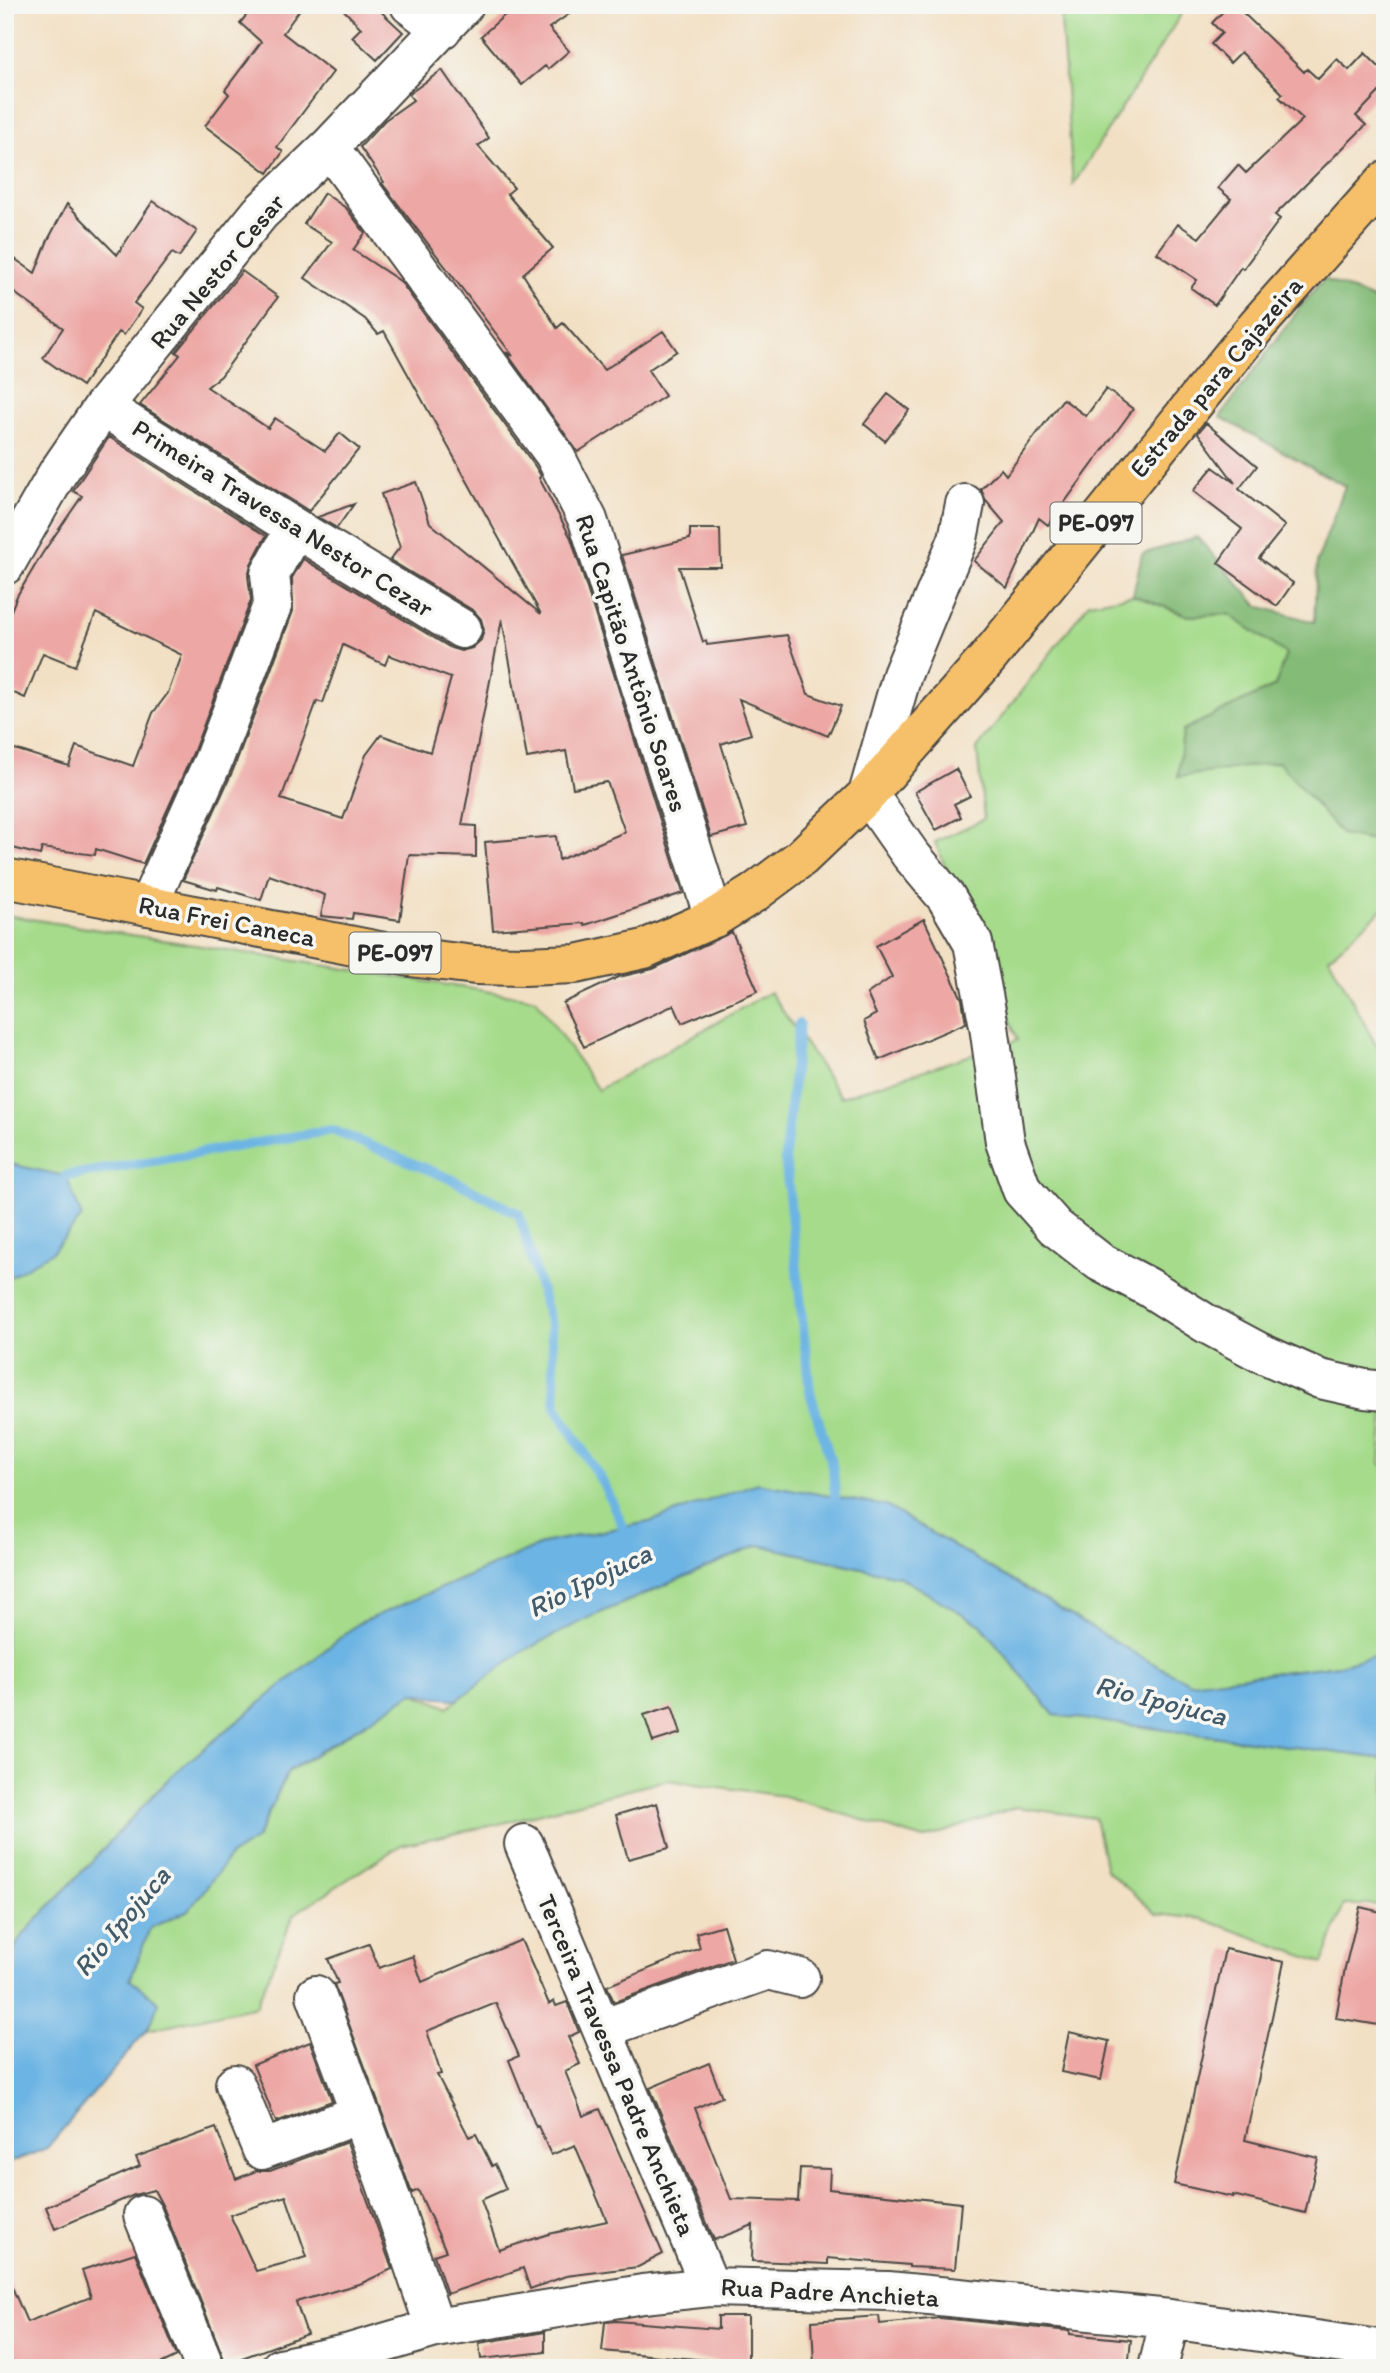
<svg xmlns="http://www.w3.org/2000/svg" width="1390" height="2373" font-family="Itim,sans-serif">
	<rect width="100%" height="100%" fill="#f6f6f2"/>
	<filter id="ink" filterUnits="userSpaceOnUse"><feTurbulence type="fractalNoise" baseFrequency=".0143" numOctaves="2"/><feDisplacementMap in="SourceGraphic" scale="14" xChannelSelector="R" yChannelSelector="G"/><feConvolveMatrix kernelMatrix="1 2 1 2 8 2 1 2 1" color-interpolation-filters="sRGB"/></filter>
	<filter id="wash" filterUnits="userSpaceOnUse"><feTurbulence type="fractalNoise" baseFrequency=".00686" numOctaves="4" result="noise"/><feDisplacementMap in="SourceGraphic" scale="28" xChannelSelector="R" yChannelSelector="G"/><feGaussianBlur stdDeviation="1.57" result="paint"/><feColorMatrix in="noise" values="0 0 0 0 0 0 0 0 0 0 0 0 0 0 0 0 0 1.4 0 .05"/><feComposite in="paint" operator="in"/></filter>
	<g filter="url(#wash)">
		<rect width="100%" height="100%" fill="#f2e0c4"/>
		<!-- green -->
		<path fill="#a5db8b" stroke="#68835b" stroke-width="2" d="M1060,5H1187L1073,185Z
			M1133,595L1189,616L1228,614L1286,653L1276,686L1184,730L1178,776L1279,761L1342,835L1385,843V907L1329,957L1385,1062V1401L1380,1463L1385,1468V1653L1339,1665L1190,1683L1141,1657L886,1506L649,1522L548,1542L357,1624L173,1774L22,1936L5,1963V915L536,999L598,1090L770,992L841,1097L1018,1040L935,842L984,819L977,749L1089,603Z
			M759,1545L898,1576L981,1625L1054,1715L1385,1759V1905H1344L1323,1963L1203,1919L1157,1914L1106,1870L1095,1818L1016,1807L924,1839L784,1796L667,1780L499,1824L401,1845L294,1914L256,2006L147,2030L159,2002L130,1980L150,1928L189,1910L230,1856L256,1839L288,1772L413,1693L448,1707L523,1651L588,1618Z"/>
		<!-- forest -->
		<path fill="#84bb77" stroke="#587351" stroke-width="2" d="M1324,279L1373,299L1385,318V843L1342,835L1279,762L1178,777L1183,730L1275,686L1286,654L1228,614L1189,616L1133,595L1142,554L1197,537L1258,606L1314,622L1317,562L1345,486L1220,417L1301,306Z"/>
		<!-- water -->
		<path fill="#6cb4e3" stroke="#4c7087" stroke-width="2" d="M5,1163L66,1176L82,1217L52,1252L5,1280Z
			M757,1483L886,1506L1141,1657L1190,1683L1339,1665L1385,1653V1759L1054,1715L981,1625L898,1576L759,1545L588,1618L523,1651L457,1700L413,1693L288,1771L256,1839L230,1856L189,1910L150,1928L130,1980L159,2002L147,2030L47,2148L5,2165V1963L22,1936L173,1774L357,1624L548,1542L649,1522Z"/>
		<g fill="none" stroke-linecap="round" stroke-linejoin="round">
			<!-- stream -->
			<path stroke="#6cb4e3" stroke-width="10" d="M799,1024L785,1157L810,1392L833,1469L836,1507
				M66,1176L332,1130L451,1179L519,1214L551,1326L556,1407L603,1483L628,1537"/>
		</g>
		<g id="blocks">
			<!-- building -->
			<path fill="#eda7a4" fill-rule="evenodd" d="M255,5H303L283,33L333,72L277,147L283,152L268,173L205,126L229,94L225,90L261,42L240,23Z
				M339,5H374L403,32L377,60L352,37L361,28Z
				M516,5H582L549,28L569,51L548,69L545,66L522,85L481,36Z
				M1229,5H1235L1304,72L1307,69L1318,79L1337,59L1349,70L1365,53L1385,73V86L1356,116L1366,125L1275,215L1280,219L1243,269L1241,267L1215,305L1191,288L1197,280L1157,253L1178,224L1199,238L1231,199L1218,188L1238,165L1246,173L1303,119L1279,97L1283,94L1241,52L1230,63L1211,44L1222,33L1212,23Z
				M442,70L489,138L478,146L514,188L507,194L553,248L523,274L557,328L563,323L604,370L663,331L677,351L648,370L665,396L578,452L506,352L513,356L382,183L384,182L360,147L385,120L413,100L409,95L413,91Z
				M324,193L346,208L365,233L353,250L400,281L535,466L541,476L539,478L571,538L683,893L585,925L584,923L493,930L485,842L556,836L559,860L625,832L607,782L573,788L566,751L527,758L502,619L462,825L476,826V857L409,855L400,920L353,913L352,919L321,916L325,895L269,875L261,900L218,887L217,890L183,880L233,770L293,611L292,578L303,559L451,648L461,651L472,648L481,640L484,630L481,619L474,611L390,560L400,547L381,494L416,482L430,523L541,614L384,331L378,334L365,319L305,278L332,242L304,224ZM343,645L385,665L389,655L451,678L430,752L381,735L366,755L343,819L281,799L317,701L323,703Z
				M153,201L197,231L179,257L172,253L134,303L142,309L124,335L119,332L82,386L43,358L63,328L5,286V252L35,273L48,240L67,204L117,255Z
				M242,271L278,297L221,376L207,387L268,428L275,418L325,451L340,433L359,449L309,511L140,405L180,355L176,352Z
				M1106,389L1133,409L1048,525L1039,518L1007,588L974,561L1004,522L986,501L981,489L1001,469L1006,475L1063,399L1086,416Z
				M888,394L909,410L885,441L864,424Z
				M1206,423L1257,466L1239,489L1285,526L1259,558L1293,583L1277,606L1218,563L1242,529L1193,491L1213,467L1235,483L1198,433Z
				M109,437L266,536L251,564L248,576L251,600L193,753L143,864L96,849L95,855L42,848L40,855L5,846V746L69,766L76,746L133,766L153,713L168,693L182,655L96,613L75,666L43,653L25,698L5,689V625L17,596L42,554L82,496L73,491Z
				M354,504L337,528L318,517Z
				M690,529H720L721,567H679L703,642L706,641L707,645L787,635L808,694L841,706L828,736L739,699L751,734L721,744L747,827L711,837L622,555L690,539Z
				M956,769L970,796L954,804L961,817L936,830L915,792Z
				M924,919L962,999L966,1023L879,1060L864,1021L876,1014L867,994L892,977L876,946Z
				M732,932L758,991L682,1023L674,1005L584,1047L563,1003L619,977L653,969Z
				M672,1706L681,1733L653,1742L644,1715Z
				M657,1803L669,1848L628,1859L616,1815Z
				M1360,1907L1385,1913V2026L1336,2018L1345,1968Z
				M723,1925L733,1959L614,2002L607,1986L700,1948L696,1933Z
				M521,1940L549,2004L554,2001L556,2006L567,2002L579,2032L568,2037L580,2064L565,2071L583,2116L600,2109L663,2254L638,2267L566,2276L530,2289L523,2268L447,2294L434,2255L446,2251L418,2190L412,2193L334,1984L338,1983L328,1959L369,1944L379,1968L413,1956L422,1982ZM496,2003L519,2056L509,2060L536,2127L538,2126L551,2155L575,2145L607,2221L549,2234L499,2250L481,2200L506,2189L495,2164L492,2166L476,2134L469,2137L437,2075L441,2074L427,2031Z
				M1225,1949L1284,1962L1245,2140L1318,2158L1305,2213L1233,2195V2197L1174,2184Z
				M1069,2032L1109,2041L1101,2080L1061,2072Z
				M310,2042L332,2101L276,2122L253,2065Z
				M709,2063L722,2097L695,2108L731,2199L798,2201L800,2168L830,2169L829,2189L961,2203L955,2269L909,2267V2265L828,2258V2264L752,2261L753,2225L714,2240L650,2088Z
				M216,2128L236,2179L256,2171H270L347,2142L392,2269L362,2283L296,2302L307,2334L226,2364L163,2207L154,2190L134,2195L55,2229L46,2207L140,2166L136,2157ZM286,2196L307,2257L256,2271L230,2215Z
				M135,2253L177,2356L152,2368H5V2271L27,2322L91,2297L82,2270Z
				M718,2316H748V2366H718V2361L602,2351L605,2322L616,2321L718,2329Z
				M879,2316L880,2324L940,2318L1070,2331V2334L1131,2340L1128,2368H860V2364L814,2366L812,2321Z
				M545,2332V2352L481,2359L479,2343Z"/>
		</g>
	</g>
	<g filter="url(#ink)">
		<use href="#blocks" fill-opacity="0" stroke="#494642" stroke-width="2"/>
		<g fill="none" stroke-linecap="round" stroke-linejoin="round">
			<defs>
				<path id="minor" d="M410,5L442,29
					M329,147L554,454L588,520L714,918
					M103,407L295,528L462,629
					M965,504L958,539L902,675L868,794L910,854L946,897L973,943L989,1026L1005,1142L1022,1190L1055,1227L1100,1262L1148,1287L1205,1323L1259,1352L1320,1379L1365,1389L1385,1391
					M5,565L57,474L103,407L260,213L329,147L464,5
					M148,906L213,761L273,603L270,574L295,528
					M524,1844L710,2287
					M316,1995L385,2181L435,2328
					M602,2029L768,1970L800,1978
					M235,2084L262,2150L360,2114
					M143,2215L205,2368
					M280,2368L350,2353L435,2328L643,2294L710,2287L888,2291L1170,2319L1385,2350
					M1158,2368L1170,2319"/>
				<path id="major" d="M5,878L410,957L475,965L524,966L576,964L644,949L714,918L754,893L801,858L868,794L988,658L1258,324L1385,181"/>
			</defs>
			<!-- minor casing -->
			<use href="#minor" stroke="#494642" stroke-width="42"/>
			<!-- major casing -->
			<use href="#major" stroke="#494642" stroke-width="42"/>
			<!-- minor -->
			<use href="#minor" stroke="#fff" stroke-width="38"/>
			<!-- major -->
			<use href="#major" stroke="#f6c06b" stroke-width="38"/>
		</g>
	</g>
	<g text-anchor="middle" stroke-width="7" stroke-linejoin="round" paint-order="stroke">
		<!-- shield labels -->
		<g fill="#f6f6f2" stroke="#686867" stroke-width="2">
			<rect x="1050.5" y="502.5" width="91" height="41" rx="5"/>
			<rect x="349.5" y="932.5" width="91" height="41" rx="5"/>
		</g>
		<g font-size="24" font-weight="bold" fill="#2b2b2b">
			<text x="1096" y="531">PE-097</text>
			<text x="395" y="961">PE-097</text>
		</g>
		<!-- street labels -->
		<g font-size="26" fill="#2b2b2b" stroke="#f6f6f2">
			<text transform="translate(217 271) rotate(-50)" y="9">Rua Nestor Cesar</text>
			<text transform="translate(1216 377) rotate(-50)" y="9">Estrada para Cajazeira</text>
			<text transform="translate(283 518) rotate(32)" y="9">Primeira Travessa Nestor Cezar</text>
			<text transform="translate(632 663) rotate(72)" y="9">Rua Capitão Antônio Soares</text>
			<text transform="translate(227 921) rotate(11)" y="9">Rua Frei Caneca</text>
			<text transform="translate(617 2065) rotate(67)" y="9">Terceira Travessa Padre Anchieta</text>
			<text transform="translate(830 2292) rotate(3)" y="9">Rua Padre Anchieta</text>
		</g>
		<!-- water labels -->
		<g font-size="28" font-style="italic" fill="#425b6b" stroke="#f6f6f2">
			<text transform="translate(589 1580) rotate(-26)" y="10">Rio Ipojuca</text>
			<text transform="translate(1161 1700) rotate(14)" y="10">Rio Ipojuca</text>
			<text transform="translate(121 1921) rotate(-50)" y="10">Rio Ipojuca</text>
		</g>
	</g>
	<!-- margin -->
	<rect width="1390" height="2373" fill="none" stroke="#f6f6f2" stroke-width="28"/>
</svg>
